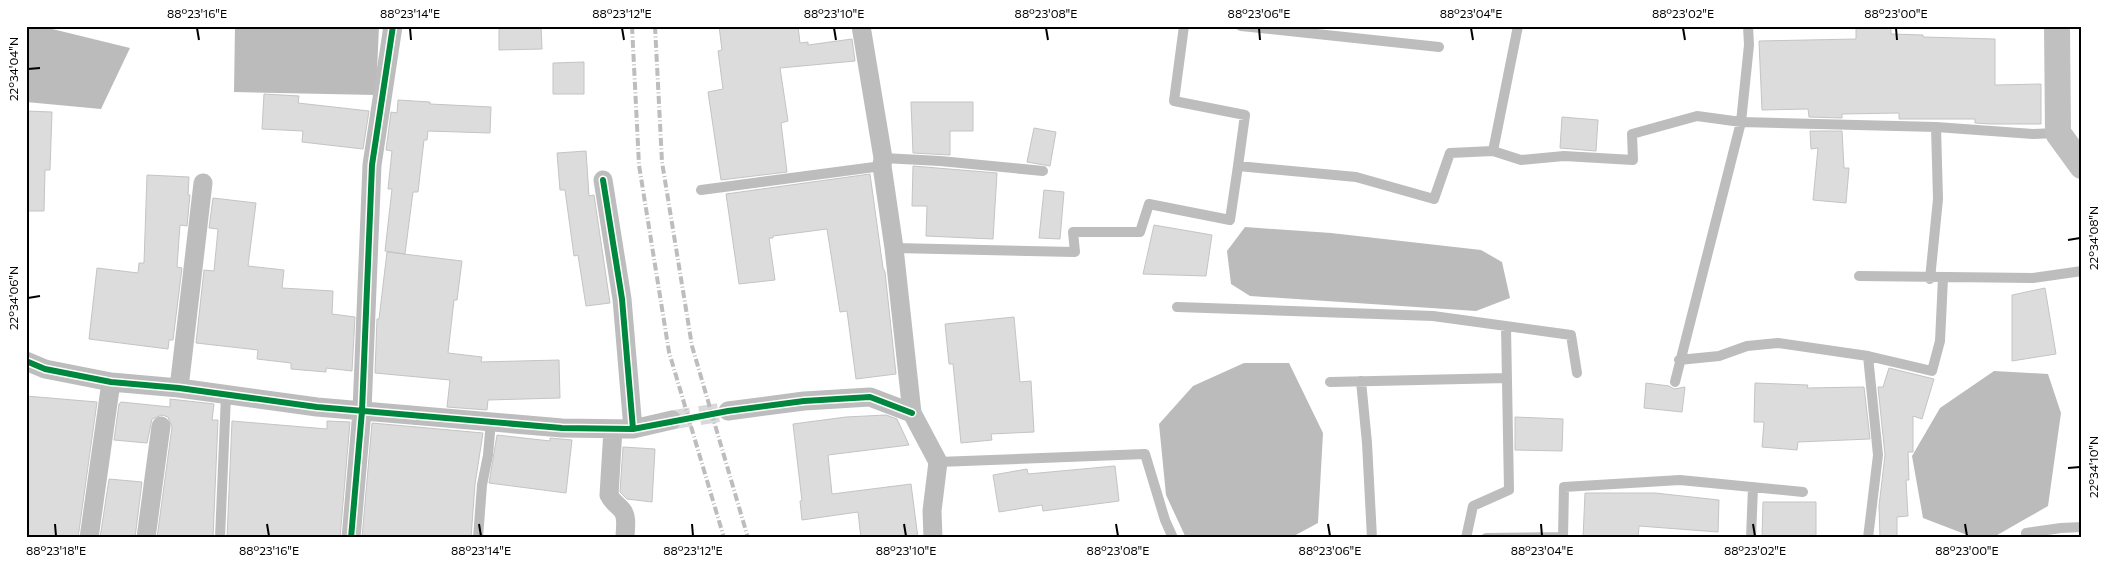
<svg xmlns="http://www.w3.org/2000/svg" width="2108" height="564" font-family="Commissioner,sans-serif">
	<rect width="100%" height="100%" fill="#fff"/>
	<!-- water -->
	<path fill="#bbb" d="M26,26H40L130,48L101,109L26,102Z
		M235,26H379L376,95L234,92Z
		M1245,227L1331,233L1481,250L1502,262L1510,298L1476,311L1250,296L1231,284L1227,251Z
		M1244,363H1289L1323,433L1318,523L1290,538H1186L1166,495L1159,424L1193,386Z
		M1994,371L2048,374L2061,413L2048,506L1992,538H1975L1923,518L1912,456L1940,408Z"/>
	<!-- building -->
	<path fill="#dcdcdc" stroke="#c4c4c4" d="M499,26H541L542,49L499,50Z
		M719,26H798L800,43L808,42V45L852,39L855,61L780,68L788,121L781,123L787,172L721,180L708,92L723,89L718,51L722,50Z
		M1856,26H1891V34L1923,35V37L1995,39V85L2041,84V124H1991L1975,123V119H1899V113L1842,114V118L1809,117L1808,109L1762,110L1759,41L1856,39Z
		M584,62V94H553V63Z
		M264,94L299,96L298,103L369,111L363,149L302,142L303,131L262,129Z
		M398,100L430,102V104L491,107L490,133L428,131L427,140H424L418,192H413L405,254L385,251L392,189H388L392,151L386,150L391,112L397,113Z
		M911,102H973V131H950V155L913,153Z
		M26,111L52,112L50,170H45L44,211H26Z
		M1562,117L1598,120L1596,151L1560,148Z
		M1034,128L1056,132L1050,166L1027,162Z
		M1810,131H1842L1844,168H1849L1846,203L1813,200L1818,148L1811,149Z
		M586,151L589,196L594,195L610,303L586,306L578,255L574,256L565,190H560L557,153Z
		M913,166L997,173L993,239L926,236L927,206H912Z
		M870,174L883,268L885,272L896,374L856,379L847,311L840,312L827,229L773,236V238H769L775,280L739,284L726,194Z
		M147,175L189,177L188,195H190L187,226L180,225L177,267L182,268L173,340H169L168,349L89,339L97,268L138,273L139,263H144Z
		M1044,190L1064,192L1060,239L1039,238Z
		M213,198L256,203L248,266L284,270L282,288L333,291L332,314L355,317L352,371L326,368V372L291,369V363L257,359L258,350L196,343L204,270L214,271L218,229L209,228Z
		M1154,225L1212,235L1206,276L1143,274Z
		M387,252L462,261L457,300H454L448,353L482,357L481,362L559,360L560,398L488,400L487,410L447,407L450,380L375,373L377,319H379Z
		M2045,288L2056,354L2012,361V295Z
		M1014,317L1020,382L1031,381L1034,432L991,434L992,440L961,443L953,364H949L945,324Z
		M1889,368L1934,379L1922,419L1913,416V452H1908L1909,480H1906L1908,516L1897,517V538H1880L1879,506L1885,455L1878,387H1883Z
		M1646,383L1669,386L1674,389L1685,387L1682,412L1644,408Z
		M1755,383L1808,385L1807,388L1864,387L1870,439L1798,442L1797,450L1762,447L1764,422H1754Z
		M26,396L97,402L78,538H26Z
		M170,399L214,404L212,420H218L213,538H157L172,427L168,417L162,415L152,419L147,443L114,440L119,404L121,402L170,407Z
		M886,415L897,419L909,445L828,455L832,494L911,484L918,538H861L858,512L802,520L800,501H802L793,424L846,417Z
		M1515,417L1563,419L1562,451L1515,450Z
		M232,421L327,429V421L350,422L340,538H227Z
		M372,423L483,433L475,484L471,538H362Z
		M497,435L550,441V438L572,440L566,493L489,483Z
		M623,447L655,449L652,502L627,499L620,492Z
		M1115,466L1119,501L1043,511L1042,505L999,512L993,475L1027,469L1028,474Z
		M109,479L142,482L135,538H100Z
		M1585,493H1655L1719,500L1718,532L1639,526L1638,538H1583Z
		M1763,502H1816V538H1762Z"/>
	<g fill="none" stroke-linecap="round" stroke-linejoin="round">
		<!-- street-tunnel -->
		<path stroke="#d9d9d9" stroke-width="19" stroke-dasharray="19 9" stroke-linecap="butt" d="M672,420L728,411"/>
		<!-- lane -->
		<path stroke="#bdbdbd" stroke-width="10" d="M1184,26L1174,101L1245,115L1238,166
			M1241,26L1439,47
			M1493,151L1521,160L1564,156L1633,160L1632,134L1697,116L1741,122L1936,127L2033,134L2057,133
			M883,158L940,161L1043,171
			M701,190L882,166
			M894,248L1075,252L1073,232H1140L1149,204L1230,220L1238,166L1356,177L1434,199L1450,153L1493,151L1518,26
			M1859,276L2033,278L2082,271
			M1930,279L1938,199L1936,127
			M1177,307L1433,316L1571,335L1577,373
			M1868,356L1932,371L1940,341L1943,278
			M1679,360L1719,356L1747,346L1778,343L1868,356L1878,455L1868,538
			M1361,381L1367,443L1372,538
			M1330,382L1507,378
			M1675,382L1741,122L1749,45L1748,26
			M938,462L1145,454L1165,520L1173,538
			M220,538L226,395
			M478,538L482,485L488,455L491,421
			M1466,538L1473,506L1509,490L1506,327
			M1486,538L1563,537
			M1563,538L1564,487L1680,480L1803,492
			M1751,538L1753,487
			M2027,538L2026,533L2061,528L2082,527"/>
		<!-- street -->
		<path stroke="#bdbdbd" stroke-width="19" d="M861,26L883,158L882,166L894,248L912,413L938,462L932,511L933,538
			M603,180L622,299L633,429
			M26,361L45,369L111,382L179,388L317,407L562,428L633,429L672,420
			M179,388L203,183
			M728,411L804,401L870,397L912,413
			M613,429L609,495C612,502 617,504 622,510C628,517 625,529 625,538
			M89,538L111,382
			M146,538L161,426
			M351,538L362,411L372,165L393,26"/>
		<!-- secondary -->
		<path stroke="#c0c0c0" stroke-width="26" d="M2057,26L2058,133L2082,166"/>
		<!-- rail -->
		<path stroke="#bdbdbd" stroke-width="4" stroke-dasharray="8 2.5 1 2.5" stroke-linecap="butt" d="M632,26L639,165L669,352L724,538
			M655,26L662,162L692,346L748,538"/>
		<defs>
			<path id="cycleway" d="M603,180L622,299L633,429
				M26,361L45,369L111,382L179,388L317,407L562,428L633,429L728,411L804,401L870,397L912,413
				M351,538L362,411L372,165L393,26"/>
		</defs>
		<!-- cycleway casing -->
		<use href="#cycleway" stroke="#fff" stroke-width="9"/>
		<!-- cycleway -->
		<use href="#cycleway" stroke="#00873e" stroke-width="6"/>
	</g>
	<!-- ticks -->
	<path fill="none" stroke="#000" stroke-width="2" d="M197,28L199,40M410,28L411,40M622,28L624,40M834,28L836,40M1046,28L1048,40M1259,28L1260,40M1471,28L1473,40M1683,28L1685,40M1896,28L1897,40M28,69L40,68M2068,240L2080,238M28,298L40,296M2068,468L2080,467M55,524L56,536M267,524L269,536M479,524L481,536M692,524L693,536M904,524L906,536M1116,524L1118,536M1328,524L1330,536M1541,524L1542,536M1753,524L1755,536M1965,524L1967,536"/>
	<!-- border -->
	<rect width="2108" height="564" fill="none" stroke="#ffffff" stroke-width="55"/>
	<rect x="28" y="28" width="2052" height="508" fill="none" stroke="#000" stroke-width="2"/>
	<g font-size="12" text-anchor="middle" fill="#000">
		<text x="197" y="18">88°23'16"E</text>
		<text x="410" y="18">88°23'14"E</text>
		<text x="622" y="18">88°23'12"E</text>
		<text x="834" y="18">88°23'10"E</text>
		<text x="1046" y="18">88°23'08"E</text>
		<text x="1259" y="18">88°23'06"E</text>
		<text x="1471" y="18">88°23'04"E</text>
		<text x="1683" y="18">88°23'02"E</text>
		<text x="1896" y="18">88°23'00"E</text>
		<text transform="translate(14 69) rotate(-90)" y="4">22°34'04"N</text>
		<text transform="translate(2094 238) rotate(-90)" y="4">22°34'08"N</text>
		<text transform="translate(14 298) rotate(-90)" y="4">22°34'06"N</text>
		<text transform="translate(2094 467) rotate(-90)" y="4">22°34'10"N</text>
		<text x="56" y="555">88°23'18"E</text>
		<text x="269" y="555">88°23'16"E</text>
		<text x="481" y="555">88°23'14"E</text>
		<text x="693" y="555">88°23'12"E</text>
		<text x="906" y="555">88°23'10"E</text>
		<text x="1118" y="555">88°23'08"E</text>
		<text x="1330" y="555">88°23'06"E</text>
		<text x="1542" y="555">88°23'04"E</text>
		<text x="1755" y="555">88°23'02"E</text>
		<text x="1967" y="555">88°23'00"E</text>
	</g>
</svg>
